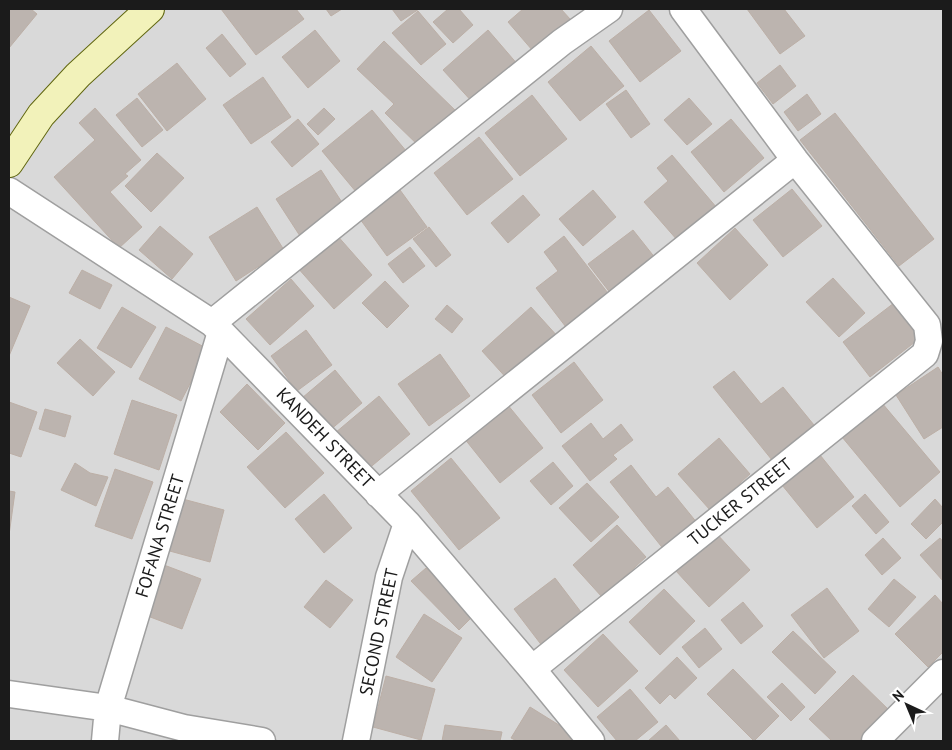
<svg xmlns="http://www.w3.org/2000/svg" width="952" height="750" font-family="'PT Sans',sans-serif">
	<rect width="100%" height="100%" fill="#ece8e2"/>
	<!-- residential -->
	<path fill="#d9d9d9" d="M9,9H943V741H9Z"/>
	<!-- building -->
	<path fill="#bcb4af" stroke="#bcafa6" d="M9,9H31L37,14L9,48Z
		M221,9H296L304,19L256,55Z
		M326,9H342L331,16Z
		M392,9H419L401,21Z
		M448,9H459L473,25L453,43L433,22Z
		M523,9H561L570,19L533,51L508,22Z
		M747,9H784L805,36L780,54Z
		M649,10L681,51L640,82L609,41Z
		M418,11L446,44L421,65L392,33Z
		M315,30L340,61L308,88L282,57Z
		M488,30L519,66L475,105L443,70Z
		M222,34L246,64L230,77L206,48Z
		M384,41L458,113L423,150L385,113L394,104L357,69Z
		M591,46L624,86L580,121L548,82Z
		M177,63L206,99L167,131L138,94Z
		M780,65L796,86L773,104L757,83Z
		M263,77L291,117L251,144L223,105Z
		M626,90L650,124L631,138L606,104Z
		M807,94L821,114L798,131L784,112Z
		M532,95L567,139L520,176L485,133Z
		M137,98L163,130L142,147L116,115Z
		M689,98L712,124L687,145L664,120Z
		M95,108L141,160L125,174L128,176L110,192L142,227L119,248L54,177L95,140L79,123Z
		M324,108L335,119L318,135L307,124Z
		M372,110L412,158L362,199L322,151Z
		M835,113L934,239L899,266L800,140Z
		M298,119L319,144L292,167L271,142Z
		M731,119L764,158L724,192L691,152Z
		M479,137L513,179L467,215L434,173Z
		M157,153L184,178L151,212L125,186Z
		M672,155L717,208L678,241L644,202L668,181L657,168Z
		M321,170L345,207L300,236L276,199Z
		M792,189L822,226L783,257L753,220Z
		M400,190L427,227L387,256L360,219Z
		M593,190L616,217L583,246L559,219Z
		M523,195L540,215L508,243L491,223Z
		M257,207L284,250L236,281L209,237Z
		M160,226L193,254L172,279L139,250Z
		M429,227L451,255L436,267L413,239Z
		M735,228L768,265L730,300L697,263Z
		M633,230L656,259L611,294L588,264Z
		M335,233L372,275L334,309L297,267Z
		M564,236L611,297L569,331L536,288L558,271L544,252Z
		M410,247L425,266L403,283L388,264Z
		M82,270L112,285L100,309L69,293Z
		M833,278L865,313L839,337L806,302Z
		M291,279L314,306L270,345L246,319Z
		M385,281L409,306L387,328L362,303Z
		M9,297L30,306L9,356Z
		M894,303L920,338L870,377L843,342Z
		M447,305L463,319L452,333L435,319Z
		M122,307L156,327L131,368L97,348Z
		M531,307L559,338L510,382L482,351Z
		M166,327L208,349L181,401L139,379Z
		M306,330L332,365L297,391L271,356Z
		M80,339L115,372L93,396L57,363Z
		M440,354L470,396L429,426L398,384Z
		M574,362L603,400L561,433L532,395Z
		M938,367L943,375V427L924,439L896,395Z
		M335,370L362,403L329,431L302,398Z
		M734,371L761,404L783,387L814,425L772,460L713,387Z
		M247,384L285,423L258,450L220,412Z
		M379,396L410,434L367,470L335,433Z
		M132,400L177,415L159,470L114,454Z
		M9,402L37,412L21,457L9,453Z
		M882,403L940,472L900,507L842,437Z
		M507,404L543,448L500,483L464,438Z
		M45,409L71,416L65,437L39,429Z
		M591,423L603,439L621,424L633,440L613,455L617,459L590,481L562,446Z
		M286,432L324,473L285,508L247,467Z
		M719,438L750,474L710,510L678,474Z
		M820,455L854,497L817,528L782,485Z
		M451,458L500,518L459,550L411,491Z
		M553,462L573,486L551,505L530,481Z
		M75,463L90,473L108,477L96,506L61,490Z
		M631,465L656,497L668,487L698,524L665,551L610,482Z
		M115,469L153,482L132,539L95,526Z
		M587,483L619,517L591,542L559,508Z
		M9,491L15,492L9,535Z
		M324,494L352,528L324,553L295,519Z
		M865,494L889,522L876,534L852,506Z
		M179,498L224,510L210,562L166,550Z
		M935,499L943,508V522L926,539L911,524Z
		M617,525L646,557L602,597L573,565Z
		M716,533L750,570L709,607L676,571Z
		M883,538L901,558L882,575L865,555Z
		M940,538L943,542V581L920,555Z
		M164,565L201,579L182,629L145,615Z
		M426,568L473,616L459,630L411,581Z
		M555,578L584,616L543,647L514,609Z
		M894,579L916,597L889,627L868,609Z
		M326,580L353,600L330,628L304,607Z
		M827,588L859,631L824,658L791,615Z
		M664,589L695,621L660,655L629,622Z
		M935,595L943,604V652L928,667L895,634Z
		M743,602L763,626L741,644L721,620Z
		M424,614L462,638L432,682L396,657Z
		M705,628L722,649L699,668L682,647Z
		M793,631L836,672L815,694L772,652Z
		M603,634L638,671L598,707L564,670Z
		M677,657L697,678L675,699L670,694L660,704L645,688Z
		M733,669L779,716L754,741L707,694Z
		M853,675L890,711L861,741H832L809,719Z
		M386,676L435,689L421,740L373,727Z
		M782,683L805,707L791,721L767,697Z
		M630,689L658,722L635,741H617L597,717Z
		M530,707L575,735L571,741H517L511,738Z
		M445,725L502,732L500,741H442Z
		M666,725L680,741H648Z"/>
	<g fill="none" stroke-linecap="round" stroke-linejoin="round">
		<defs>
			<path id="street" d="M9,191L212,323L221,332L407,523L532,669L591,741
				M212,323L562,42L609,9
				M378,494L795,160
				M532,669L925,354L929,341L927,325L795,160L683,9
				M9,694L108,708L184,728L262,741
				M105,741L108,708L221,332
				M356,741L389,577L407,523
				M875,741L943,673"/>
			<path id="secondary" d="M9,163L41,115L78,75L150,9"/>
		</defs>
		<!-- street casing -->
		<use href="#street" stroke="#9f9f9f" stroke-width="29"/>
		<!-- secondary casing -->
		<use href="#secondary" stroke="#60660f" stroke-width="30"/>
		<!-- street -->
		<use href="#street" stroke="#fff" stroke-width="26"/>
		<!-- secondary -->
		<use href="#secondary" stroke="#f2f2ba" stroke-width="28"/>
	</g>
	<g text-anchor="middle" stroke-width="4" stroke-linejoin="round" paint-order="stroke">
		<!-- street labels -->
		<g font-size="18" fill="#1b1b1b" stroke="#fff">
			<text transform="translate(325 438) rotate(46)" y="6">KANDEH STREET</text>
			<text transform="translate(740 502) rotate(-39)" y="6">TUCKER STREET</text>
			<text transform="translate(160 536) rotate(-73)" y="6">FOFANA STREET</text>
			<text transform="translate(379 632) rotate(-78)" y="6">SECOND STREET</text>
		</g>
	</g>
	<!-- border -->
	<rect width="952" height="750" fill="none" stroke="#1b1b1b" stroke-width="20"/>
	<!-- north arrow -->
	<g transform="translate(907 705) rotate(316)" stroke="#ffffff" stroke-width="4" paint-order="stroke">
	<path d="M0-4L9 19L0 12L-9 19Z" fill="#1b1b1b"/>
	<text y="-8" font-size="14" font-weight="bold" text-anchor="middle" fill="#1b1b1b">N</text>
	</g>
</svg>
